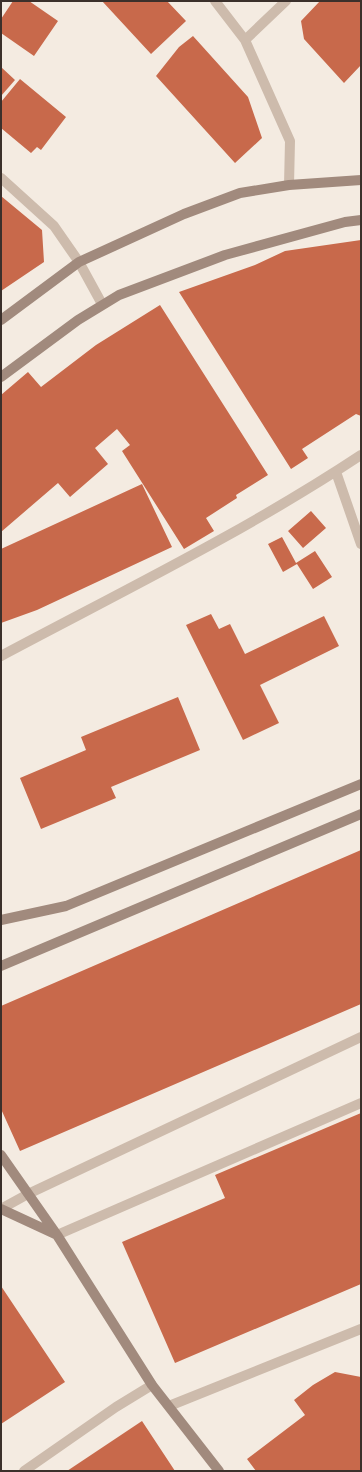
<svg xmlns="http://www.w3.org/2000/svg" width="362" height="1472" font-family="Inter,sans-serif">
	<rect width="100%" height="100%" fill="#f4ebe1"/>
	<!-- building -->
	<path fill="#c8694b" d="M13,1H29L58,21L34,56L1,33V19Z
		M102,1H167L186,21L151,54Z
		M320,1H359L361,3V65L344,83L304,39L301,21Z
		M193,36L248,97L262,138L235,163L156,76L179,47Z
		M1,67L15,80L1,96Z
		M20,79L66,117L41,150L37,147L31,153L1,128V102Z
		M1,196L42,230L44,262L1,291Z
		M361,240V416L356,414L302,449L308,458L291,469L179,292L255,265L285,251Z
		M160,305L268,475L236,495L237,498L206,518L214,531L184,549L122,451L130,445L117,429L95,448L108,464L70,497L58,483L1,532V395L28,372L41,387L96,345Z
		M142,484L172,547L37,610L1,623V549Z
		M311,511L326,528L303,548L288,531Z
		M282,537L296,563L315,551L332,577L313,589L297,564L283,572L268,544Z
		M211,614L219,629L230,624L245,654L324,616L339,646L260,685L279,723L243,740L186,625Z
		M178,697L200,750L111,787L116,798L41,829L20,778L86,750L81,737Z
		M361,850V1004L20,1151L1,1109V1006Z
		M361,1113V1284L175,1363L122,1242L225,1198L215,1175Z
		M1,1286L65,1382L1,1424Z
		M335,1372L361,1377V1471H256L247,1459L305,1415L294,1400L313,1385Z
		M142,1421L175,1471H67Z"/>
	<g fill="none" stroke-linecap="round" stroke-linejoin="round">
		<!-- street -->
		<path stroke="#cdbbac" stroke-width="10" d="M215,1L245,40L290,141L289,185
			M245,40L286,1
			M1,178L54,226L79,262L102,304
			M336,472L361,544
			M1,656C121,592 248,530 361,455
			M1,1209L28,1194L361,1037
			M57,1235L361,1103
			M169,1406L361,1329
			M24,1471L116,1407L152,1385"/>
		<!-- secondary -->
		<path stroke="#a18a7d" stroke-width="10" d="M1,320L79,262L184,214L240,193L289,185L361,180
			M1,377L78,320L119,295L225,255L345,222L361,220
			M1,920L66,906L361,784
			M1,966L361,814
			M1,1155L57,1235L152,1385L219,1471
			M1,1209L55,1234"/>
	</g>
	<!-- border -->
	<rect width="362" height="1472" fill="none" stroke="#3b302b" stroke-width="4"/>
</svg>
